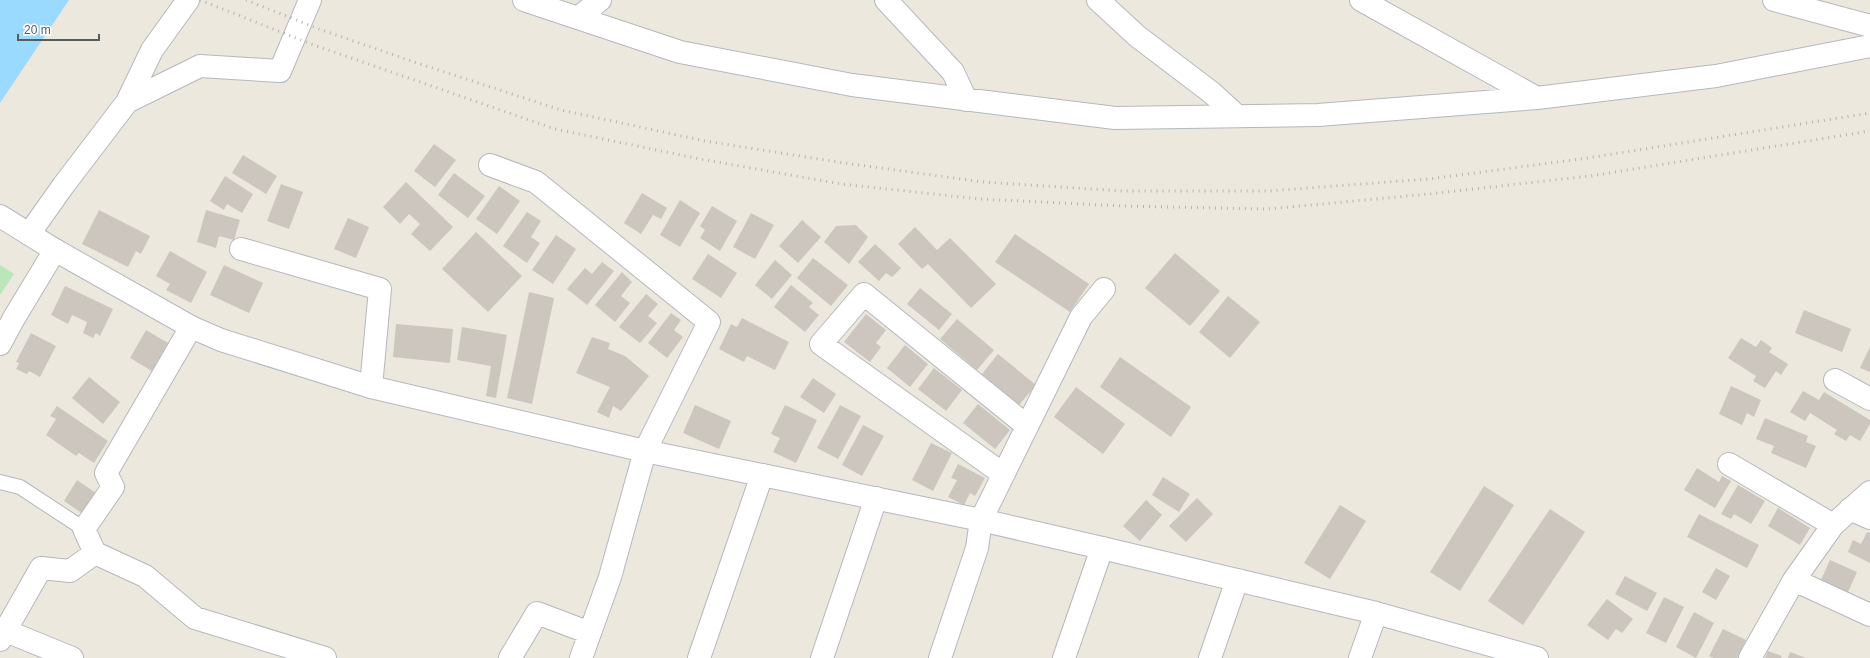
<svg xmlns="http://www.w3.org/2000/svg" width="1870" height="658" font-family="Arial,sans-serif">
	<rect width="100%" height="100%" fill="#ece8de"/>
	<!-- green -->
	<path fill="#bae6b8" d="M0,265L14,274L0,295Z"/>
	<!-- water -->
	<path fill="#9bdaff" d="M0,0H69L0,103Z"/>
	<!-- building -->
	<path fill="#ccc6bf" d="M434,144L456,160L435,187L414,171Z
		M243,155L277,176L266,194L232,173Z
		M454,173L485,196L468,218L438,195Z
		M225,176L253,194L242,213L227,204L224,210L210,201Z
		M406,182L453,227L430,251L411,234L420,224L409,214L400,224L383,207Z
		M281,184L303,192L289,229L267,221Z
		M499,186L520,201L497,234L476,219Z
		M642,193L667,208L661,219L653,215L641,234L624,223Z
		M680,200L700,213L680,247L660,235Z
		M712,206L737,221L720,251L700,238L705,230L700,226Z
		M99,210L150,236L141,254L136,251L128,267L82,244Z
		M206,210L240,220L234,240L219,236L216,248L197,242Z
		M527,212L541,221L531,237L540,243L527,263L503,246Z
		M751,213L774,225L755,259L733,247Z
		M348,218L369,227L356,258L334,249Z
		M802,220L821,237L798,263L779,246Z
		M856,225L868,237L849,264L824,242L836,226Z
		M915,227L937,250L950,238L996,284L971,308L928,264L922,269L898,244Z
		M476,232L522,276L488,312L442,269Z
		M1015,234L1089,284L1070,312L995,262Z
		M556,235L576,249L553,284L532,270Z
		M875,244L901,268L892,277L886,273L879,281L858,262Z
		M170,251L207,272L191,303L166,290L170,284L156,276Z
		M1175,253L1220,291L1190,326L1145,288Z
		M708,254L737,273L721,298L692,279Z
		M813,258L848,285L831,306L797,278Z
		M775,260L792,275L772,299L755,285Z
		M602,262L614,271L587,305L567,289L585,268L592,274Z
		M224,265L263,283L249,313L210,295Z
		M622,272L632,282L621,296L630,303L615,322L595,305Z
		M791,285L813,303L809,307L819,315L805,332L774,307Z
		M65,286L113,309L100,336L96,333L93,338L83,333L87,322L72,315L68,324L51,315Z
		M920,288L952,314L939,330L907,304Z
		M529,292L554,298L532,404L507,398Z
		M646,294L658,304L648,316L657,323L640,343L619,327Z
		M1228,296L1260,322L1230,358L1199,332Z
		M1804,310L1851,329L1842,352L1795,333Z
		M671,313L681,320L674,330L683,337L667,358L648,343Z
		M866,314L886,330L876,343L881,347L870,362L844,342Z
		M742,318L789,342L775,370L747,356L744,362L719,349L731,324L737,327Z
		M957,319L994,350L977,370L940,339Z
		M396,324L453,329L450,363L393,357Z
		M462,327L507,335L496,398L486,396L491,366L457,360Z
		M146,330L168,343L152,371L130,358Z
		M31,333L56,346L40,377L29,371L27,374L16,369L19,363L16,362Z
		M592,337L610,343L608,349L625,356L649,376L621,411L613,406L609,418L597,412L610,387L576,373Z
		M1741,338L1756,347L1761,340L1772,348L1769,352L1788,364L1781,375L1776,371L1765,388L1753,381L1756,376L1728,358Z
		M905,345L928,364L910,387L887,368Z
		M1870,347V372L1860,368Z
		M998,354L1036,385L1019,405L982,374Z
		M1120,357L1191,407L1171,437L1100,387Z
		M934,368L962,390L946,411L918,389Z
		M89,377L120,402L103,424L72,398Z
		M813,378L836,394L824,413L800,397Z
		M1731,386L1761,400L1754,417L1747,413L1742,425L1719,414Z
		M1076,387L1125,424L1103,454L1054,417Z
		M1803,391L1819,400L1824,392L1870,420V424L1860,441L1850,435L1846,441L1834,434L1837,430L1810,413L1805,421L1790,412Z
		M978,404L1010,430L995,449L963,423Z
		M695,405L731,421L719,449L683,433Z
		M785,405L817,420L796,463L773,452L780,438L771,434Z
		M840,405L861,416L838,459L817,448Z
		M57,406L108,441L94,463L79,453L76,456L46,435L56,419L50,416Z
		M1765,418L1808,436L1806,442L1816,446L1806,468L1771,453L1774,446L1756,439Z
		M863,425L884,436L862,476L842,465Z
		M931,443L952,453L933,491L912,480Z
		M958,464L985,478L975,496L970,493L964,505L948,497L957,480L951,478Z
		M1697,468L1719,482L1722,476L1731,481L1715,508L1684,490Z
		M1163,477L1190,494L1179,512L1152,495Z
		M77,480L96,493L83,514L64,501Z
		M1738,485L1765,501L1751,524L1734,514L1731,519L1721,514Z
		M1484,486L1514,505L1460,591L1430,572Z
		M1197,498L1213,514L1186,542L1169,526Z
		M1146,500L1162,515L1140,541L1123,526Z
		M1340,505L1366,521L1330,579L1304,563Z
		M1778,508L1810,528L1800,545L1768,526Z
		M1550,509L1585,532L1523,625L1488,601Z
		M1699,514L1759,545L1747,568L1687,537Z
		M1867,532L1870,533V563L1848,552L1853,540L1861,544Z
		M1830,560L1857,572L1848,592L1821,580Z
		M1716,568L1730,576L1716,600L1702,592Z
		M1625,576L1657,593L1647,611L1615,594Z
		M1664,597L1684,607L1666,643L1646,633Z
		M1607,599L1633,619L1622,633L1616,629L1608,640L1587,625Z
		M1694,612L1714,623L1696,658L1676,647Z
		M1723,629L1746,640L1737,658H1713L1709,656Z
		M1768,651L1782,656L1781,658H1765Z
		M1790,652L1806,658H1788Z"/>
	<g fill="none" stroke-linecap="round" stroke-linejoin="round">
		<defs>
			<path id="lane" d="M0,482L20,487L84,529"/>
			<path id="street" d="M524,0L680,52L852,85L1115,118L1318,115L1537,98L1716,76L1870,46
				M886,0L953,72L966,100
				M1098,0L1137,36L1212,93L1236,115
				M1361,0L1537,98
				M1774,0L1870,26
				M578,18L600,0
				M127,102L200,66L280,71L310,0
				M490,165L536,182L709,322L645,451L610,577L581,658
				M29,234L63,186L127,102L152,50L188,0
				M241,249L380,289L371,387
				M0,344L14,318L55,250
				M1835,380L1870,399
				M1729,464L1833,525
				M1003,474L821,344L864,294L1027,426
				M1850,509L1870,518
				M95,553L145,576L195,618L325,658
				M1794,580L1870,615
				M6,631L72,658
				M0,640L41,568L70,571L95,553L84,529L113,487L106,473L191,327
				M510,658L537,613L590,633
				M699,658L762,475
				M822,658L876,498
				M940,658L977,548L981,520L1081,317L1104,289
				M1064,658L1102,548
				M1210,658L1237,580
				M1360,658L1376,613
				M1750,658L1794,580L1833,525L1870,492"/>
			<path id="secondary" d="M0,216L55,250L191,327L221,340L371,387L645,451L981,520L1102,548L1376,613L1537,658"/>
		</defs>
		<!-- lane casing -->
		<use href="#lane" stroke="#b4b8bd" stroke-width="16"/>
		<!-- street casing -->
		<use href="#street" stroke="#b4b8bd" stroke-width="24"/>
		<!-- secondary casing -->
		<use href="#secondary" stroke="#b4b9bf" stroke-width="24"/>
		<!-- lane -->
		<use href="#lane" stroke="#fff" stroke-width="14"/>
		<!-- street -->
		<use href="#street" stroke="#fff" stroke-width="22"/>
		<!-- secondary -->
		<use href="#secondary" stroke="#fff" stroke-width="22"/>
		<!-- rail -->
		<path stroke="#b2b3b4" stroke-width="3" stroke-dasharray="1 5" stroke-linecap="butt" d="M200,0L311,44L555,129L700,159L841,184L980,199L1123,206L1268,209L1429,194L1590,176L1870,131
			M246,0L319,29L417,63L561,110L705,141L844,163L983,182L1123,191H1267L1429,179L1588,158L1870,113"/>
	</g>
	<!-- scale -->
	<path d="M18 34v6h81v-6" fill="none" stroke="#575c61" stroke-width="2"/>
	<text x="24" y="34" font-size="12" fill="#575c61" stroke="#ffffff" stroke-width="3" paint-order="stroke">20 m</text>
</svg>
